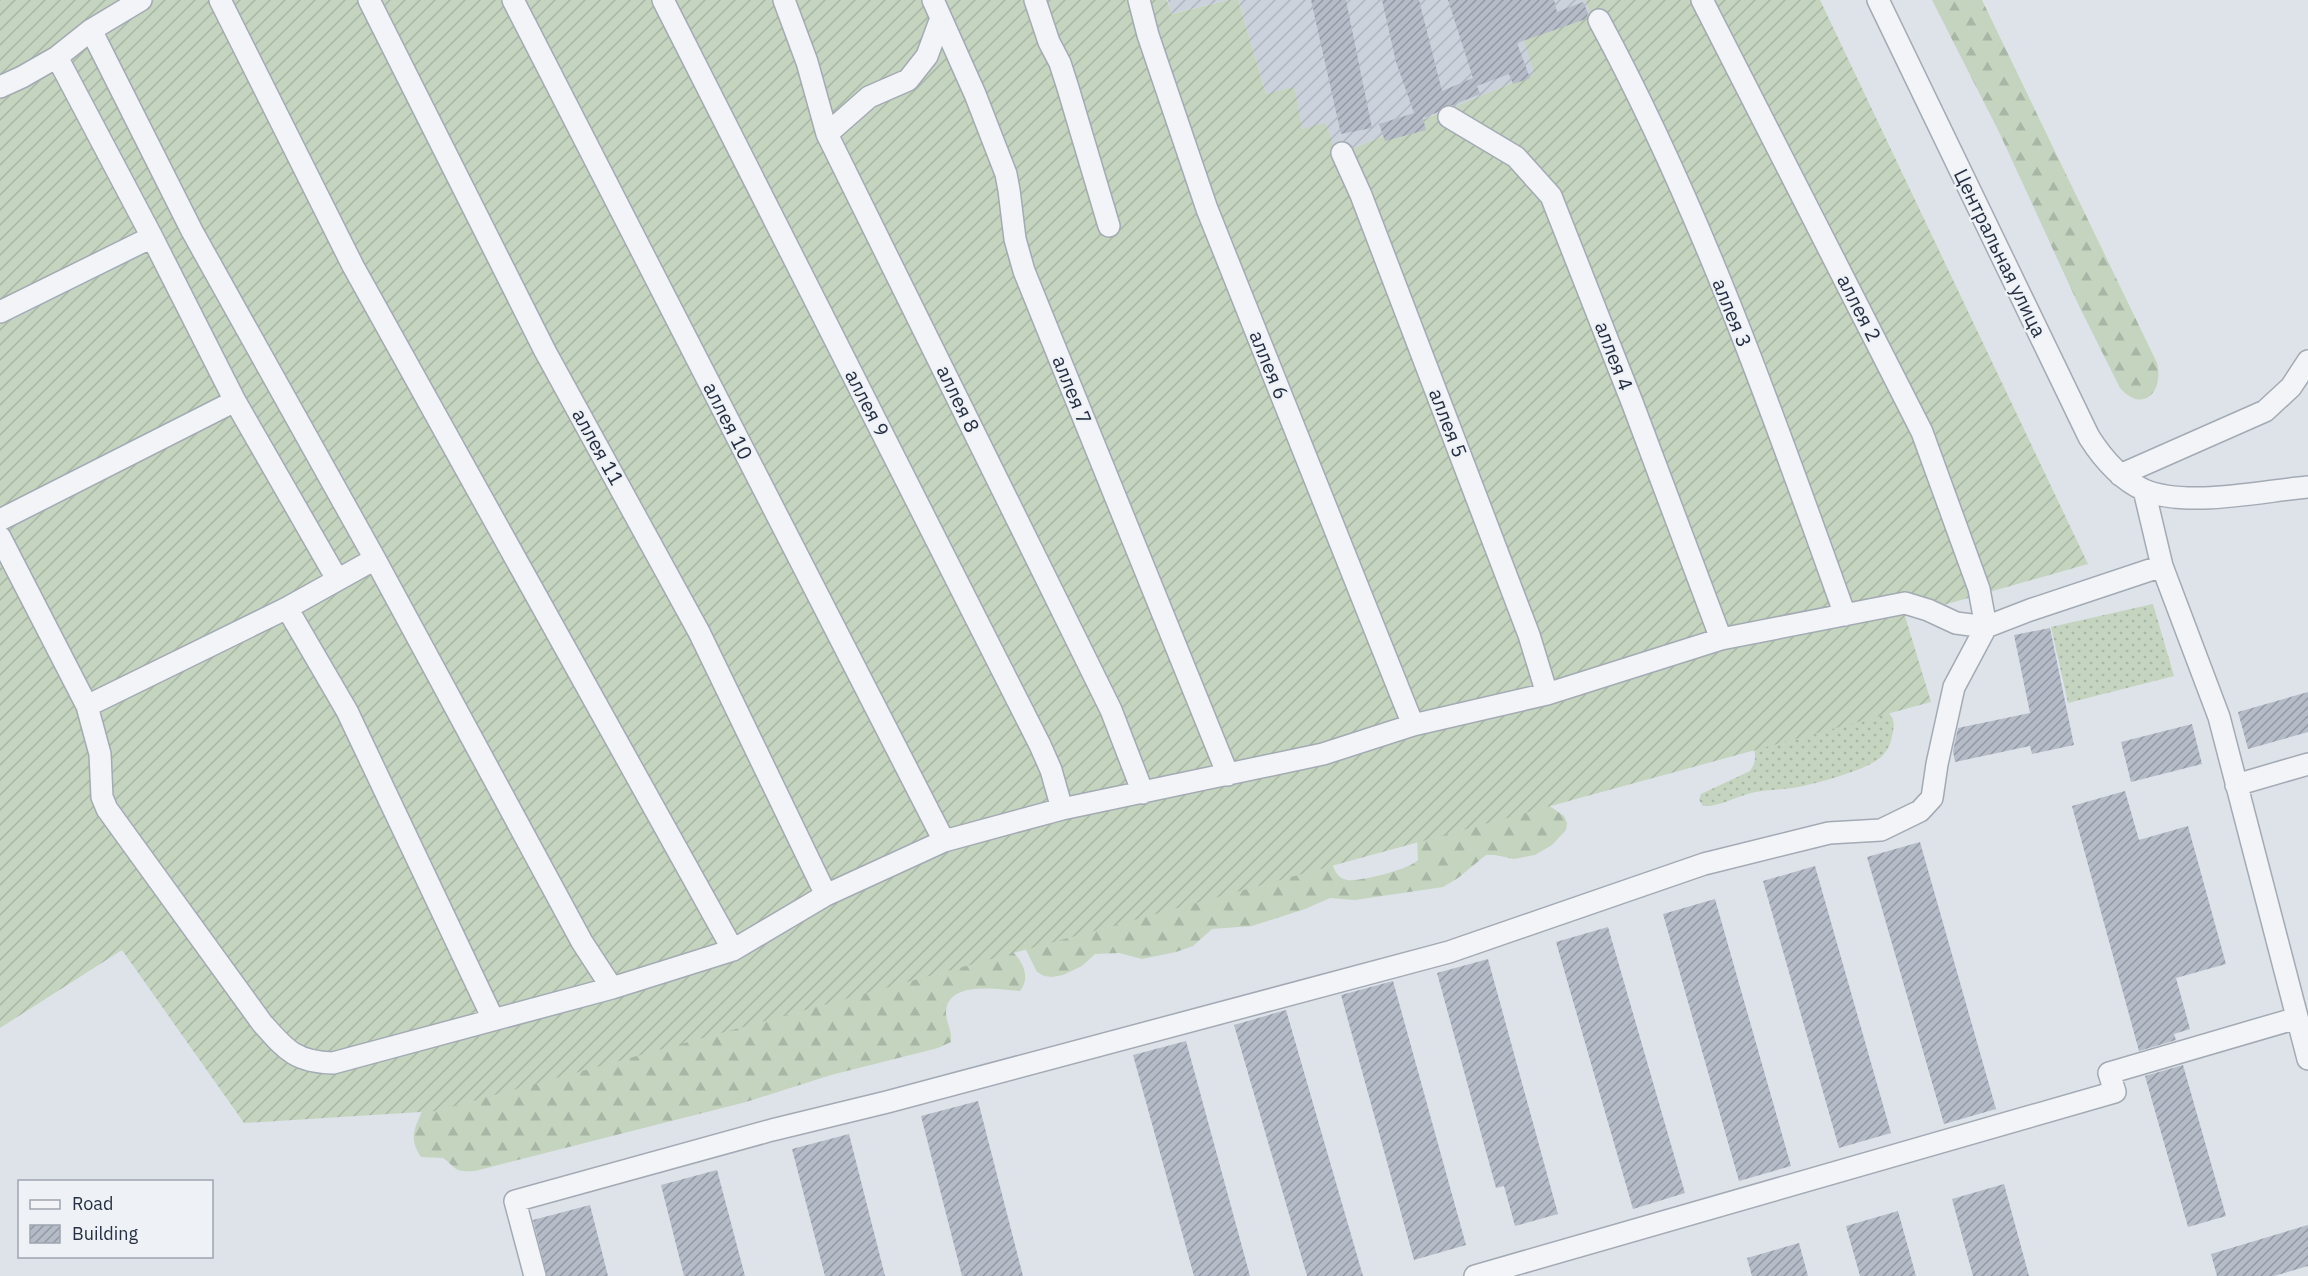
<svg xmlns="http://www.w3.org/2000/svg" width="2308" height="1276" font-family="'IBM Plex Sans',sans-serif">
	<defs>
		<pattern id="industrial-furrows" width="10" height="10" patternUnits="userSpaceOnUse" patternTransform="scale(1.5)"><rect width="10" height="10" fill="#ccd2dc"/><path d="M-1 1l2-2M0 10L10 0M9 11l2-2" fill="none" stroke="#afb5be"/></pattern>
		<pattern id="grass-dots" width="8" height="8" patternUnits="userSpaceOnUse" patternTransform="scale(1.5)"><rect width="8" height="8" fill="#c4d4bf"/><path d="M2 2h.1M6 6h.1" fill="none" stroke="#a8b6a5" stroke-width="1.8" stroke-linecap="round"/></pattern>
		<pattern id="forest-firs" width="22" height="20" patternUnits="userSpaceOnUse" patternTransform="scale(1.5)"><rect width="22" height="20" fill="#c4d4bf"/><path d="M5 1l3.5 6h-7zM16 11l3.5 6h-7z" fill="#a8b6a5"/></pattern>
		<pattern id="garden-furrows" width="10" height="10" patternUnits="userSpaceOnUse" patternTransform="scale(1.5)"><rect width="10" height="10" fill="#c4d4bf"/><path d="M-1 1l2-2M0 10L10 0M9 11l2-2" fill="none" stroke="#a8b6a5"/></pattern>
		<pattern id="building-hatch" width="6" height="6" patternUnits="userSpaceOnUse" patternTransform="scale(1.5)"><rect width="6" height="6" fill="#b5bcc7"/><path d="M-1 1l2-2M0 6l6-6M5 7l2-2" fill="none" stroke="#9399a3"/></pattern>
	</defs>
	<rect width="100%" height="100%" fill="#dee3ea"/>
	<!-- industrial -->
	<path fill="url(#industrial-furrows)" d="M1168,0H1229L1170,14Z
		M1238,0H1585L1590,13L1524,37L1534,74L1342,153L1303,129L1266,94Z"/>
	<!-- grass -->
	<path fill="url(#grass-dots)" d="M2153,604L2174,676L2068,703L2051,627Z
		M1876,703C1891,715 1897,716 1892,736C1891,743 1888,750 1882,756C1869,770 1812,785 1792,788C1778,790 1765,790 1751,793C1734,797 1720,807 1703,806L1699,800L1701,794L1750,771C1757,761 1756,754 1752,743Z"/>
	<!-- forest -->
	<path fill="url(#forest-firs)" d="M1932,0H1982L2157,363C2164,392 2143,414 2120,388L2079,306L1999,132Z
		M1544,802L1564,816L1567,823L1566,830L1552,845L1535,855L1514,859L1495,855H1486L1458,878L1443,887L1355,900L1330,898L1305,909L1252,926L1212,929L1193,946L1176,952L1142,959L1119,953L1095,954L1082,966L1063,975L1052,977L1044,976L1037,972L1022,942L1331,859C1333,867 1336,878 1347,880C1360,882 1410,869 1418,860L1417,836Z
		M1009,948C1021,959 1032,976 1020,991C1001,990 945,979 946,1014C947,1024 952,1031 951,1042L938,1048L831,1075L746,1102L475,1171C453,1172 458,1169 443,1158L421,1157C408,1138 415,1128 423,1109Z"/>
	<!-- garden -->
	<path fill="url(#garden-furrows)" d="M0,0H1167L1171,14L1229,0H1238L1266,94L1294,87L1302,129L1325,123L1337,155L1534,74L1523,37L1590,13L1585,0H1820L2088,564L1905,616L1931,702L436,1111L244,1123L122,950L0,1028Z"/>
	<!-- building -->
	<path fill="url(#building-hatch)" d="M1311,0H1346L1372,128L1341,134Z
		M1382,0H1419L1442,91L1473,78L1448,0H1554L1557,12L1583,2L1588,13L1586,19L1517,43L1530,78L1513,84L1509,74L1477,86L1480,94L1453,105L1443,106L1438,112L1423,118L1426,130L1385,141L1379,124L1414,113L1396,62Z
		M2050,628L2074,745L2032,754L2030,746L1955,762L1953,751L1958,728L2030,713L2014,635Z
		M2308,692V732L2248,749L2238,712Z
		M2192,724L2202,764L2131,782L2121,742Z
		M2125,791L2139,840L2188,826L2226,964L2176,978L2190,1029L2174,1034L2176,1040L2139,1051L2072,806Z
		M1920,842L1996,1109L1944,1124L1867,857Z
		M1815,866L1891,1133L1839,1148L1763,881Z
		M1715,899L1791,1166L1739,1181L1663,914Z
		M1608,927L1685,1193L1633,1209L1556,942Z
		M1488,959L1558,1214L1515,1226L1504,1186L1496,1188L1437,973Z
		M1393,981L1466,1245L1414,1260L1341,995Z
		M1286,1010L1363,1276H1307L1234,1025Z
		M1186,1041L1250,1276H1194L1133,1055Z
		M2183,1065L2226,1216L2188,1227L2145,1076Z
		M978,1101L1023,1276H962L921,1116Z
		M849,1134L885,1276H825L792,1149Z
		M717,1170L745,1276H684L661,1185Z
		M2004,1184L2029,1276H1973L1952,1199Z
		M590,1205L608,1276H547L533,1220Z
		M1898,1211L1916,1276H1860L1846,1226Z
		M2308,1225V1266L2274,1276H2217L2211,1254Z
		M1799,1243L1808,1276H1752L1747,1258Z"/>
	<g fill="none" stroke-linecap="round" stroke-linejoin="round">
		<defs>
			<path id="minor" d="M220,0L353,266L733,950
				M369,0L545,351L699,632L826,895
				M513,0L944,841
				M663,0L1040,745L1051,770L1062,809
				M784,0L807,62L827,134L1111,710L1143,793
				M933,0L975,94L1006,174L1009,190L1015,239L1024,271L1228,775
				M1035,0L1049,42L1060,63L1068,88L1109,226
				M1139,0L1148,35L1207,209L1413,725
				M1702,0L1922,432L1979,589L1986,627
				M1878,0L2089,437C2103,459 2120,479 2144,490C2187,508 2262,491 2308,487
				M1599,20C1701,209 1773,414 1845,615
				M91,30L192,231L375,559L582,942L612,988
				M57,57L152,237L235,401L337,579
				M0,87L22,77L57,57L91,30L141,0
				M1449,117L1516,157L1551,196L1632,402L1721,639
				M827,134L869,97L908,80L927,56L941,18
				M1342,153L1361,195L1529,635L1547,694
				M0,312L152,237
				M2120,475L2265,411L2291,387L2308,361
				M2144,490L2162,566L2219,717L2308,1059
				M0,520L235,401
				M0,537L87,706L100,754L102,797L107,809L262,1023C286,1050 295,1062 333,1063L612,988L733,950L826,895L944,841L1062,809L1323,754L1413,725L1547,694L1721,639L1905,603L1928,610L1956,623L1986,627L2030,610L2162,566
				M287,608L347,711L493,1019
				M87,706L287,608L375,559
				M2236,785L2308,764
				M535,1276L515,1201L772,1130L887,1102L1449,952L1704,864L1829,833L1881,830L1920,811L1932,798L1937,764L1954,687L1986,627
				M1475,1276L2115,1092L2109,1073L2297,1018"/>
		</defs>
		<!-- minor casing -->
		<use href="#minor" stroke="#a3aab4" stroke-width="24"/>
		<!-- minor -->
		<use href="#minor" stroke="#f2f4f7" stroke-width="21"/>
	</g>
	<g text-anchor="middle" stroke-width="4.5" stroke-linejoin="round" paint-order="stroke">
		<!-- street labels -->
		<g font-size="20" fill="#263042" stroke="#eef2f7">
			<text transform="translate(2000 253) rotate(64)" y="7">Центральная улица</text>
			<text transform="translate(1859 308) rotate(63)" y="7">аллея 2</text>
			<text transform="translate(1732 313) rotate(68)" y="7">аллея 3</text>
			<text transform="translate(1614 356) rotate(69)" y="7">аллея 4</text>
			<text transform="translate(1269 365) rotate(68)" y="7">аллея 6</text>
			<text transform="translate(1072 390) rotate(68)" y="7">аллея 7</text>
			<text transform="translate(958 399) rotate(64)" y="7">аллея 8</text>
			<text transform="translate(867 403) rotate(63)" y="7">аллея 9</text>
			<text transform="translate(728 421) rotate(63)" y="7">аллея 10</text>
			<text transform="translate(1448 423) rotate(69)" y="7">аллея 5</text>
			<text transform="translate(598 447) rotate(61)" y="7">аллея 11</text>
		</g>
	</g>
	<!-- legend -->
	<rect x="18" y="1180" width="195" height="78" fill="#eef2f7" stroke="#9ea4af" stroke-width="1.5"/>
	<rect x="30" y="1200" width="30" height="9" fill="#f2f4f7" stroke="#9ea4af" stroke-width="1.5"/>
	<text x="72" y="1210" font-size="18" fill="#263042">Road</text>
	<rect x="30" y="1225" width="30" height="18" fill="url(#building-hatch)" stroke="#9ea4af" stroke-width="1.5"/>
	<text x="72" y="1240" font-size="18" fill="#263042">Building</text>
</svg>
